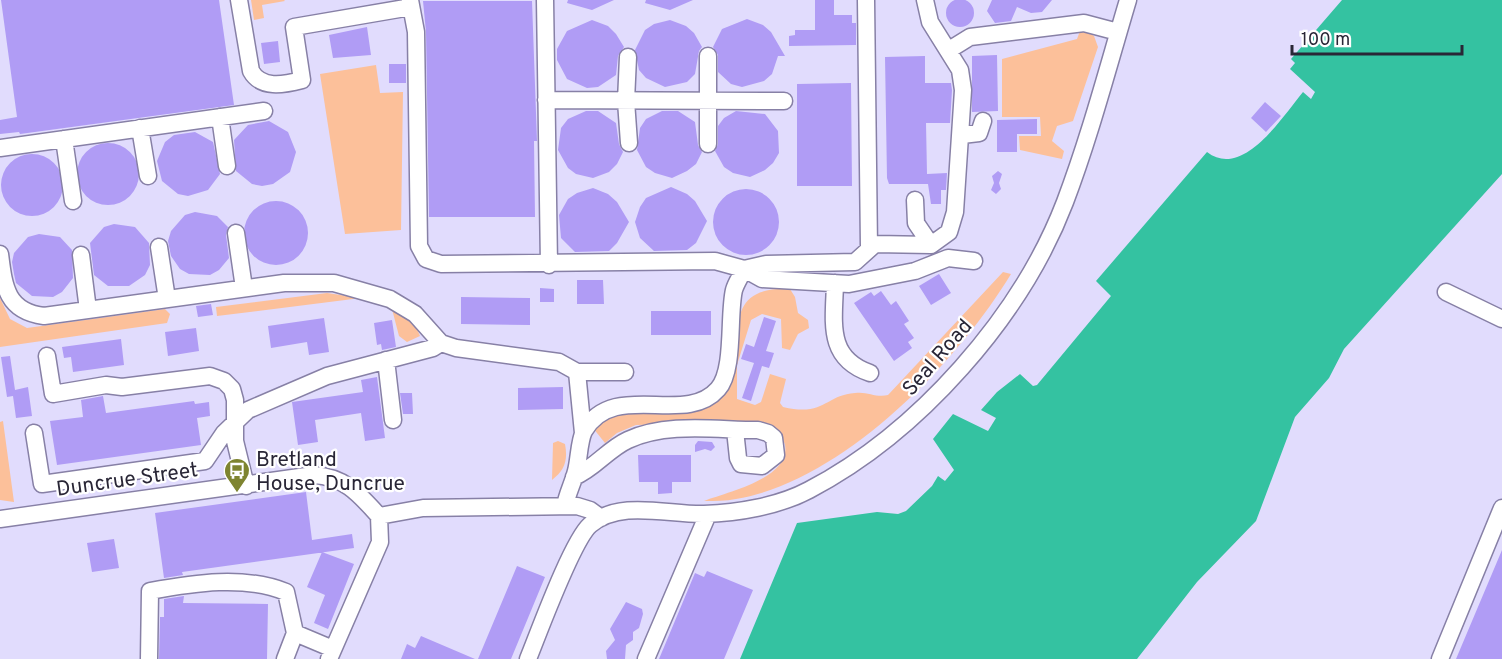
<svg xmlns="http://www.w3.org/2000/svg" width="1502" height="659" font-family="Overpass,sans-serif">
	<rect width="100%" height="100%" fill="#e1dcfd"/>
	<!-- green -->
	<path fill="#fcc09a" d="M251,0H284L285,1L262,5L264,18L254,20Z
		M1085,30L1094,36L1098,47L1073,121L1057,126L1052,141L1064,151L1062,159L1020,150L1019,136H1041L1040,117H1002V59L1077,39L1080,31Z
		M376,65L380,93L403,92L401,230L345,234L320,74Z
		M1003,272L1011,274C957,363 843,481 736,499C726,501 715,501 704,501C728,492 791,478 785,445C784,440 779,433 776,428L756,422L636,425L617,433L605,443L593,428C607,418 622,411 639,409C670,406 702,420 725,393C755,359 708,285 790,289L795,297L798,313L808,320L809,328L798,334L790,350L782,348L781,319L762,314L751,320L737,365V399L755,405L761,402L770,374L786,379L780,403L783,407C825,417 825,395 855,393C867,391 876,398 888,395Z
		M327,293L361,298L217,316L216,307Z
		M0,298L10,319L27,328L165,309L170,314L167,323L0,347Z
		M392,309L414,322L420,336L407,342L399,336Z
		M3,421L14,502L0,500V422Z
		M558,441L565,444C568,460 565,470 552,480L553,443Z"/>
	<!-- water -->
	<path fill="#34c2a1" d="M1342,0H1502V174L1344,349L1329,378L1295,417L1256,521L1197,582L1137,659H740L797,523L877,512L898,514L906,511L932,486L938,476L945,481L954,470L933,439L953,414L988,431L996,418L981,410L997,392L1020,374L1033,386L1037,385L1111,296L1096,281L1207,152C1243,180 1283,116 1303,92L1311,99L1315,92L1290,69L1295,63L1291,59Z"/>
	<!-- building -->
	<path fill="#b09cf5" d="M946 13a14 14 0 1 1 28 0a14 14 0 1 1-28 0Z
		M1,0H219L234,105L20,134L19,132L0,134V120L17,117Z
		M568,0H614L592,10L567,3Z
		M646,0H693L670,10L645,3Z
		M815,0H834V15H852V23H856V45L789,46V36L795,35V30H815Z
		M992,0H1052L1042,12L1031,13L1017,7L1011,21L995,23L987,11Z
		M423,1H532L537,141H534L535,217H429L426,32Z
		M747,19L763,25L771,32L785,56H778L772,74L764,81L742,87L731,84L718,72V55L713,47L722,29Z
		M592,20L608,26L616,34L624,47L618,56L616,75L598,87L587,88L567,79L557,60V49L567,31Z
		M670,20L686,26L694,33L702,47L699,51L695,74L687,82L665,87L646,78L639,70L635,50L645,30L654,24Z
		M367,27L371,55L333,58L329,35Z
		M278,41L280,62L264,64L261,43Z
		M997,55L998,111L972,112V56Z
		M925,56V83H951L952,90L950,123H926L927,174L947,173L946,190H941V204H931L928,184H889L887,178L885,57Z
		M389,64H406V83H389Z
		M851,83L852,186H797V84Z
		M1265,102L1281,116L1266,132L1251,118Z
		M586,111H598L616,123L619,144L623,152L617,164L609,172L593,178L576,174L568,168L558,150L561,128L568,119Z
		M662,111H678L695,122L698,145L702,152L696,164L687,171L672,178L655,173L646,167L637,150L640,128L646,119Z
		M736,111L765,114L778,131L779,153L773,163L765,170L750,177L733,173L724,167L715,151L718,144V126L724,118Z
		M1037,119V134H1017V152H997V120Z
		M269,121L288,132L296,152L290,172L273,184L262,186L252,184L236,171L234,140L248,125Z
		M195,132L213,142L220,174L208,190L188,196L178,194L162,181L157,161L165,142L174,135Z
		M77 174a31 31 0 1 1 62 0a31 31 0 1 1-62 0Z
		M1 185a31 31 0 1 1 62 0a31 31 0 1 1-62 0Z
		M998,171L1002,174L999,183L1001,189L996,194L991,190L994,183L992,176Z
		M671,187L687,194L695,201L707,221L696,243L687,250L654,251L640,238L635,222L640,207L646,198Z
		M593,188L608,194L617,202L629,222L617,243L609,251L575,252L561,238L559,215L568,199L577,193Z
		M713 222a33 33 0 1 1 66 0a33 33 0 1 1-66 0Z
		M244 233a32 32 0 1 1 64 0a32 32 0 1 1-64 0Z
		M195,212L217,216L228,227L226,235L229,258L219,270L210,275L189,274L180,269L171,256L168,241L171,231L185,215Z
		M114,224L135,227L149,243L150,265L145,275L129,286H108L94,275L90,243L104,227Z
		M39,234L60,237L72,250L73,278L62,292L53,297L32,296L16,283L14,274L12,262L14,253L28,237Z
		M939,274L951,293L931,305L919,286Z
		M577,280H603L604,304H577Z
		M540,288L554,289V302H540Z
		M881,291L891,305L896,301L909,321L904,324L914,338L908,342L912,348L894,361L854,303L871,292L874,296Z
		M461,297L530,298V325L461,324Z
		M211,304L213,315L198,317L196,306Z
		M651,311H711V335H651Z
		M764,317L776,321L766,351L774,353L769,368L762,366L751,401L742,398L754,363L741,359L746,344L754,347Z
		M324,318L329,352L309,355L307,342L271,348L268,326Z
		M392,320L396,347L382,350L381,344L377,345L374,323Z
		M196,328L199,351L168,356L165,332Z
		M121,339L124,365L73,372L71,357L64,358L62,347Z
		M10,356L15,390L28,387L32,416L16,418L13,396L7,397L1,357Z
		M377,377L385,438L365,441L361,413L315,420L318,442L298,445L292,402L363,392L361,380Z
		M563,387V409L518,410V388Z
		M400,393H412L413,414H403Z
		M103,396L106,413L194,401L195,404L209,402L210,416L197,418L201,445L57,465L50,421L83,417L81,400Z
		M698,441L712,442L715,447L711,451L705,449L695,452V445Z
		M638,455H691V482H672V493L658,494V482H639Z
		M306,492L312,540L352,534L354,548L182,572L183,575L164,578L155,513Z
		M114,539L119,568L92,572L87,543Z
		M1502,550V659H1456Z
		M322,552L354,564L328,629L314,623L325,595L307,587Z
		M517,566L545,577L511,659H478Z
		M707,571L753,590L724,659H659L695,573L704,577Z
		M184,596L183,603L268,604L267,659H159L160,617H164V599Z
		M626,602L642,609L643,614L639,628L633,632V640L626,645L625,659H607L606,651L615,640L610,629Z
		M421,636L475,659H401L407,644L415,648Z"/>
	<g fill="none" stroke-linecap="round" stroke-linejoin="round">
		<defs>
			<path id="minor" d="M239,0L251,71C261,89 283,85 302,80L294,27L411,7
				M410,0L416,32L419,246L426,259L441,264L715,261L744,269L762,279L849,284L915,271L948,258L974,261
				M545,0L549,265
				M866,0L869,247
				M949,50L970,37L1084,23L1118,32
				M628,57L626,101L629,143
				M546,100L784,101
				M220,117L227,166
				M140,128L148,176
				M962,135L979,133L983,121
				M64,139L73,201
				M708,144V56
				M0,148L264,111
				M915,200L916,223L931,245
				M236,233L244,288
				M159,247L167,299
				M0,254C4,286 6,311 44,316L284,283H334L390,299L415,314L441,343L456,348L559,362L577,372L583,433
				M81,255L88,310
				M835,283C834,322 826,358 870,373
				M1446,292L1502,319
				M47,356L53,394L106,385L122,387L210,376L224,381L232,389L235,400V441L246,486
				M386,360L393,420
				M577,372H625
				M34,433L42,484L205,461L224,433L248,410L327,376L433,348L441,343
				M574,477C594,469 608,449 628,440C667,422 716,430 758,430L768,433L774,438L776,455L762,466L741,464L738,458L735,430
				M565,506C567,494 573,483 576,471C579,460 579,441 584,431C614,379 685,427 718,389C735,370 728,315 734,290C736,283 741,276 744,269L766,264L855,262L875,244L931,245L949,232L955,212L963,90L960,70L930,22L925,0
				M379,516L423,508L577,506L590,510L601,518
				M0,519L314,475C345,477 359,494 379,516L380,542L329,659
				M295,633L333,649
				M149,659L150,591C194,583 244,575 286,592L295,633L285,659
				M528,659C539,632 572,541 590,525C620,499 668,515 704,514C738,513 779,506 809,490C918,433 1021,317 1065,202C1090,136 1108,67 1128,0
				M646,659L708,514
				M1440,659L1502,508"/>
		</defs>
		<!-- minor casing -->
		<use href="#minor" stroke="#8780a6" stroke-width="19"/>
		<!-- minor -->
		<use href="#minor" stroke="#fff" stroke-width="16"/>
	</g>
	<!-- icons -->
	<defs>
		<symbol id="bus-pin" viewBox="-11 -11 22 30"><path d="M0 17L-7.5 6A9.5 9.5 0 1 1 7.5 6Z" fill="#7e8430" stroke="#fff"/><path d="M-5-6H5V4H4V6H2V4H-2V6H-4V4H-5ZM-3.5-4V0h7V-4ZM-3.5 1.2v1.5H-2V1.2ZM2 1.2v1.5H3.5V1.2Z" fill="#fff"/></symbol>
	</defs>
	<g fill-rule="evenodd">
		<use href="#bus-pin" x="222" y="456" width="30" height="40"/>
	</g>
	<g text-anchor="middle" stroke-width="4.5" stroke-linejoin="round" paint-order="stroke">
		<!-- street labels -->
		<g font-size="21" fill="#292636" stroke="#fff">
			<text transform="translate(937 357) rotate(-49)" y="7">Seal Road</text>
			<text transform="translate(127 479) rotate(-8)" y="7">Duncrue Street</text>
		</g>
		<!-- poi labels -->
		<g font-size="21" fill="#292636" stroke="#fff" text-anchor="start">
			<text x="256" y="466">Bretland<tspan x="256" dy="24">House, Duncrue</tspan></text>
		</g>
	</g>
	<!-- scale -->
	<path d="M1292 45v9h170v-9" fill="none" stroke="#292636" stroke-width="3"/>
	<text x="1301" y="45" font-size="18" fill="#292636" stroke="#ffffff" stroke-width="4.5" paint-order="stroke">100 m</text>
</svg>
